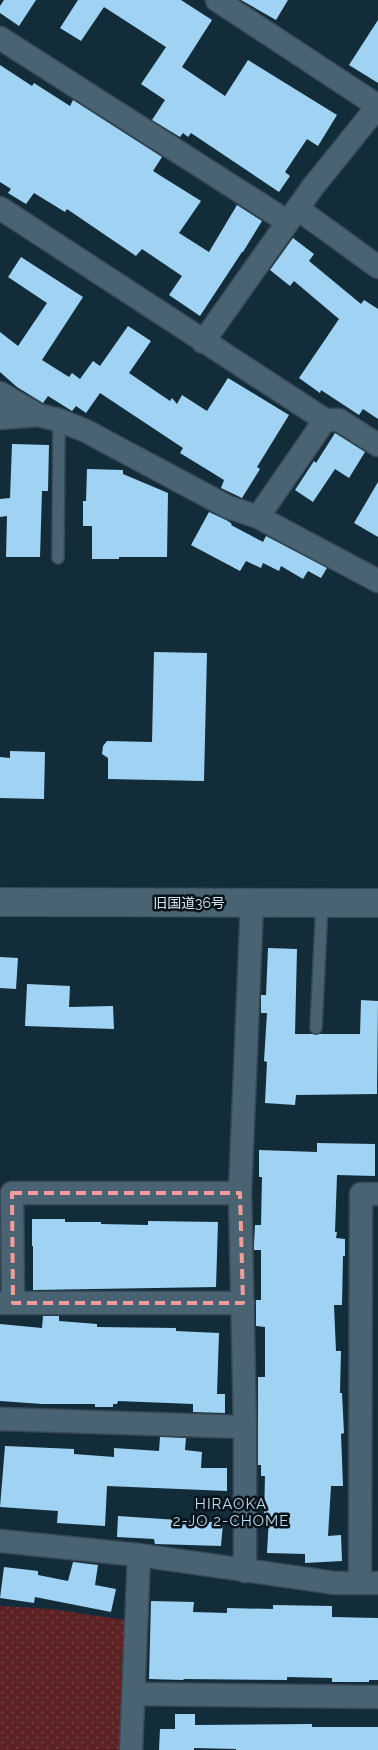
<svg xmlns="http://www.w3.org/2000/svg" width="378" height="1750" font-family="Raleway,'Noto Sans JP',sans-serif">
	<defs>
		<pattern id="park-dots" width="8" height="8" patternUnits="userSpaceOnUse" patternTransform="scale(1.25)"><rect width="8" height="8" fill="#5d2324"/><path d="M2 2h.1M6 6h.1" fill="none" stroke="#734344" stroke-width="1.8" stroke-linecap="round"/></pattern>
	</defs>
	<rect width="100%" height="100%" fill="#132c3a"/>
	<!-- park -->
	<path fill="url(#park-dots)" d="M0,1606L52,1609L131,1621L124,1750H0Z"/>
	<!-- building -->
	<path fill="#a0d3f3" d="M4,0H36L19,26L0,13V6Z
		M78,0H181L212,20L182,67L225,96L248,60L337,115L318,146L307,139L285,172L290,176L279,192L191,133L188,137L183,133L180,137L152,120L165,100L141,84L166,47L104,7L81,41L60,28Z
		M241,0H288L276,20Z
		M378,20V83L349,65Z
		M0,65L32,86L34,83L70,106L73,100L162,157L153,171L201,201L179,233L209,252L237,205L262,221L243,252H242L200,316L169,295L182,276L142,249L136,256L67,209L65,212L34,193L26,204L8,193L11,189L0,182Z
		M293,238L314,254L309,261L361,304L364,300L378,309V419L363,409L359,415L321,390L320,393L299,378L339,319L294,281L290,286L270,270Z
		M21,257L83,297L42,360L69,377L72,373L80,379L93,361L100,366L128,326L151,341L129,373L170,401L172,398L177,404L182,395L207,411L228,378L289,415L257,467L260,469L242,498L221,488L224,480L180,453L183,448L100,393L86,413L76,406L72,411L48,396L43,403L17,387L0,372V332L18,346L47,303L8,277Z
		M335,433L365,452L349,478L335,469L313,502L295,490L314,461L316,463Z
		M12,444L49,445L48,491H42L40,557H6L7,516L0,517V499L10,498Z
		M87,469L123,470V474L168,493L167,557H119V559H92V526H83V501H86Z
		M378,482V537L354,523Z
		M209,512L228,521L232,524L231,525L263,542L266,536L327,568L321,578L308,571L303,579L281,566L279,571L263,563L261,568L246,561L240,571L191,545Z
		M154,652L207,653L204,781L108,779V758L102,754L103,746L107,741L152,742Z
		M10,751L45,752L44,799L0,798V757L10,758Z
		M268,948L297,949L295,1034H360L361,1000L378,1001L377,1094L296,1095L295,1105L265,1103L267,1062L264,1061L267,1013H261V995H266Z
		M0,957L18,958L16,989L0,988Z
		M27,984L70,986L69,1007L113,1006L114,1029L25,1026Z
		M317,1143L375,1144V1176L337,1175L335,1232H337L336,1238L345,1239V1256H343L342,1305H334L336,1351H341L340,1393H342L344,1433L341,1434L343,1486H331L328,1536L341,1535L342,1561L305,1563V1554L267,1553L269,1516H264L265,1476H261V1465H258V1377H265V1327L256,1326V1300H261V1250H254V1244L255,1225H261L262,1177H259V1150L317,1152Z
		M32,1219H65V1222H101V1224L148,1225V1221L218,1222L216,1287L33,1290V1246H32Z
		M43,1316H59V1321L97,1324V1327L176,1328V1331L219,1333L217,1394H225V1413L193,1412V1404L118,1401L117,1404H113V1407H95V1404H42L0,1401V1324L42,1328Z
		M160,1437L186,1438L185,1450L202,1452L201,1468H227V1491L107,1486L105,1526L57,1523L58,1511L0,1507L5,1446L74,1449V1454L114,1457V1448L159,1451Z
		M118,1516L223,1523L221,1546L155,1544L154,1539L117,1537Z
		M73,1562L98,1565L95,1585L116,1589L111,1612L35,1597L34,1603L0,1598L4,1567L38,1571V1575L68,1581Z
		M151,1601L194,1602L193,1612L227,1613V1608L273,1609V1605L332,1606V1617L378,1618V1680H369V1682H332V1678L287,1677V1680L184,1679L183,1680L149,1679Z
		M175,1714H195V1725L312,1724V1727H378V1750H236V1749L194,1748V1750H159L160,1729H175Z"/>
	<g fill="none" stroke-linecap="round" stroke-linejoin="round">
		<defs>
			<path id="service" d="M58,558L59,420
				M316,1028L322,903"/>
			<path id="minor" d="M217,0L378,106
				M0,38L288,222
				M0,208L325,420H339L378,445
				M298,209L378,267
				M203,342L312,188L378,106
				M0,393L38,415
				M0,418L38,415L59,420L86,431L228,507L258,517L378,581
				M258,517L325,420
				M0,1303H243
				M13,1303L12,1193H240
				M0,1419L245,1427
				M0,1541L139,1555L335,1583H378
				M245,1571V1427L240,1193L252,903
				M360,1583L361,1194H378
				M134,1694L378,1697
				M131,1750L139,1555"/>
			<path id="tertiary" d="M0,902L378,903"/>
		</defs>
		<!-- service casing -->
		<use href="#service" stroke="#374956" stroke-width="14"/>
		<!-- minor casing -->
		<use href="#minor" stroke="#374956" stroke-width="25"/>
		<!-- tertiary casing -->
		<use href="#tertiary" stroke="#374956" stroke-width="30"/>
		<!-- service -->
		<use href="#service" stroke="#496373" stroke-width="11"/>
		<!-- minor -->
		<use href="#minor" stroke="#496373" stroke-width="22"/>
		<!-- tertiary -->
		<use href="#tertiary" stroke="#496373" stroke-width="28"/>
	</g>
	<!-- marked area -->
	<path fill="none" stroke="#f59b98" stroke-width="4" stroke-dasharray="10 6" stroke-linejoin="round" d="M12,1193H240L243,1303H13Z"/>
	<g text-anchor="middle" stroke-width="5" stroke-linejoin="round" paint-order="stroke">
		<!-- street labels -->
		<g font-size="14" fill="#d3e1eb" stroke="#081319">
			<text x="189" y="908">旧国道36号</text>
		</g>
		<!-- neighbourhood labels -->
		<g font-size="15" letter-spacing="1" fill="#bfddf0" stroke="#081319">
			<text x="231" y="1509">HIRAOKA<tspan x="231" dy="17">2-JO 2-CHOME</tspan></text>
		</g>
	</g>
</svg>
